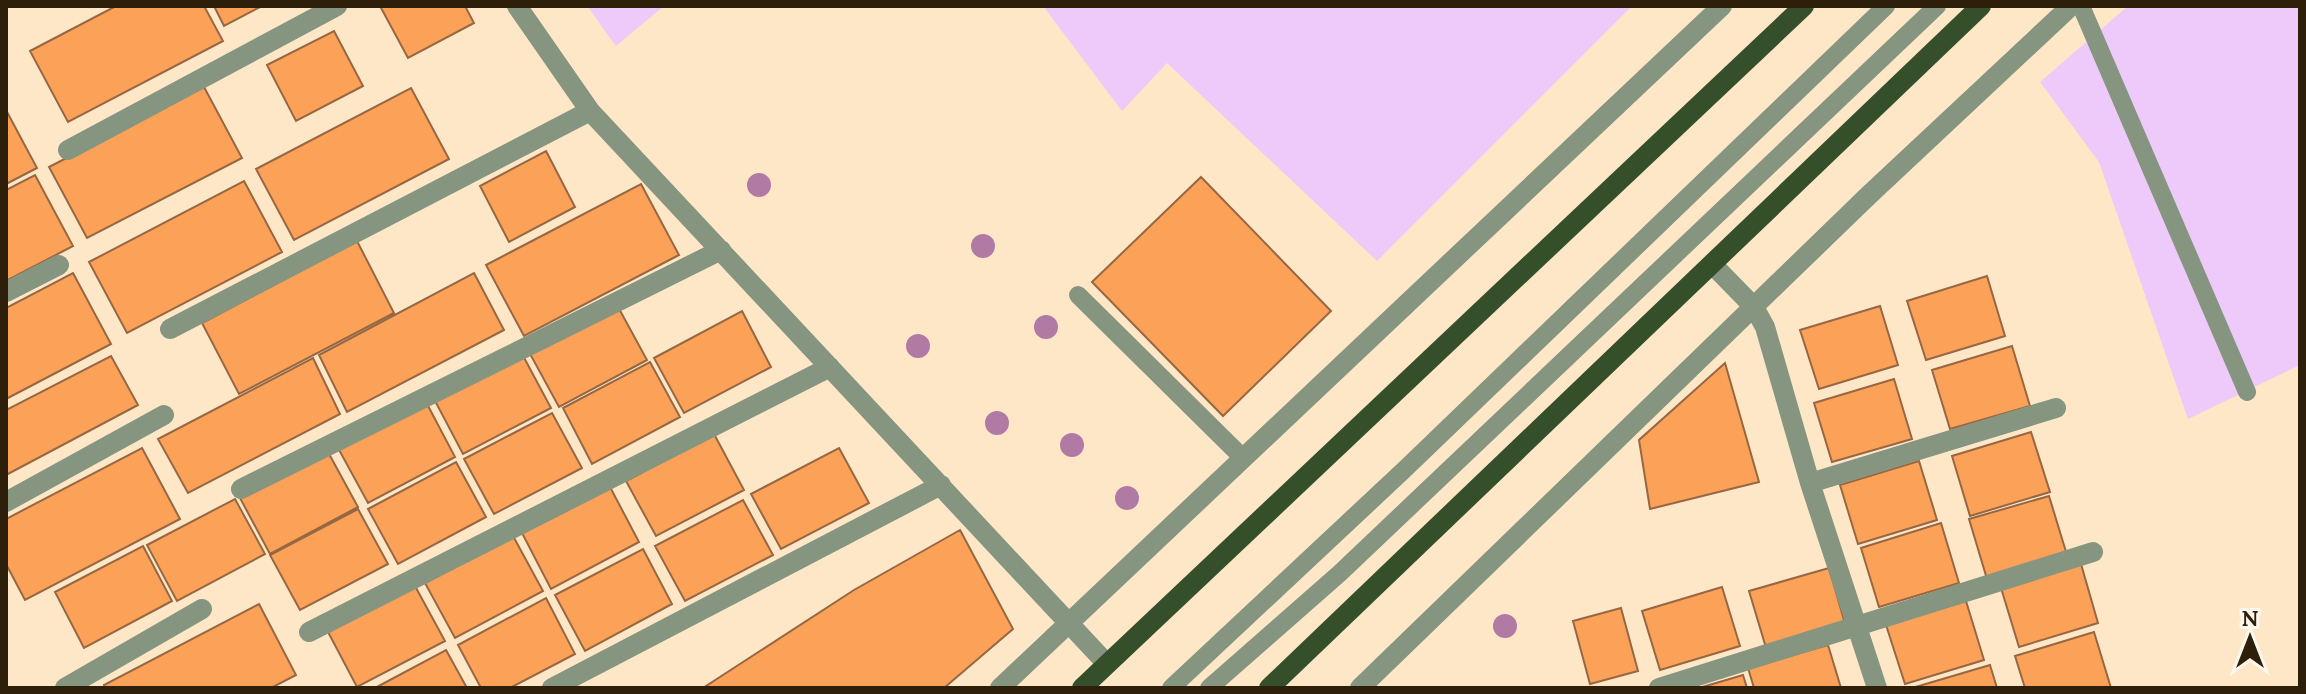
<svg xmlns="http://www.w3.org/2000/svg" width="2306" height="694" font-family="Lora,serif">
	<rect width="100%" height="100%" fill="#fde7c7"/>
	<!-- green -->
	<path fill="#edcafa" d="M587,6H664L616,46Z
		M1043,6H1632L1377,261L1167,63L1122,111Z
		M2128,6H2300V365L2188,419L2099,162L2040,82Z"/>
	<!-- building -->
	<path fill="#fca158" stroke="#976743" stroke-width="2" d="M116,6H204L223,41L68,122L30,51Z
		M214,6H262L224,26Z
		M380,6H465L474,23L408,58Z
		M334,31L363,86L296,121L267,65Z
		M204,87L242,158L87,238L49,167Z
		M411,88L449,159L294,240L256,169Z
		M6,110L37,168L6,184Z
		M546,151L575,207L509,242L480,186Z
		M35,175L73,246L6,281V190Z
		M1201,177L1331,311L1223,416L1092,282Z
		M244,181L282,252L127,333L89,262Z
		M641,184L679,255L524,336L486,265Z
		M357,241L394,313L239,394L202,323Z
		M73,273L111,344L6,399V308Z
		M474,273L504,330L347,412L319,355Z
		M1987,276L2005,336L1926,360L1907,301Z
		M617,305L647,360L559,407L529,352Z
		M1880,306L1898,365L1819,389L1800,330Z
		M742,311L771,367L684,413L654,358Z
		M2012,346L2030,406L1950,429L1932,370Z
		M521,352L551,408L463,454L434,399Z
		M111,356L138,405L6,475V410Z
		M313,358L340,414L188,493L158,439Z
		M650,362L680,417L592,464L563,408Z
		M1725,363L1759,482L1650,509L1639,440Z
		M1894,379L1912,439L1832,462L1814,403Z
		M426,402L455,457L368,503L338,448Z
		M552,413L582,468L494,514L464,459Z
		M2031,432L2050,492L1970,516L1952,456Z
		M714,434L744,490L656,536L626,481Z
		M142,448L180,519L25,600L6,564V519Z
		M839,448L869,503L781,549L751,494Z
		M328,452L358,507L270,554L240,498Z
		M1919,461L1937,520L1858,544L1840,485Z
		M456,462L486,517L398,564L368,509Z
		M610,487L639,542L551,589L522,533Z
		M2049,496L2067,555L1987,579L1969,519Z
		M235,499L265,554L177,601L147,545Z
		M743,500L773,555L685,601L655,546Z
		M358,509L388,564L300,610L270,555Z
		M1941,523L1959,583L1879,607L1861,548Z
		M960,530L1013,629L944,688H703L854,590Z
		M513,536L543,591L455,638L425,583Z
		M143,546L172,601L84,648L55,592Z
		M643,549L672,604L585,651L555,595Z
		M2081,564L2098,623L2019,647L2001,588Z
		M1829,568L1846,627L1767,651L1749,591Z
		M415,586L445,641L357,687L328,632Z
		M1722,587L1740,646L1660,670L1642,611Z
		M546,598L575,654L510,688H481L458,645Z
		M1966,601L1984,660L1905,684L1886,625Z
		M259,604L296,675L271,688H105L104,685Z
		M1621,608L1638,671L1590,684L1573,621Z
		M2094,632L2111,688H2025L2015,656Z
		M1828,645L1841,688H1754L1748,668Z
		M446,650L467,688H375Z
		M1990,665L1997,688H1912Z
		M1743,675L1747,688H1699Z"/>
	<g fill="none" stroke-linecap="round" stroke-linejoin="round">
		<!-- service -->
		<path stroke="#859580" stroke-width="18" d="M2081,6L2247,392
			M1078,295L1243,458
			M1171,688L1405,469L1886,6
			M1209,688L1340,573L1937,6"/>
		<!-- minor -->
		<path stroke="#859580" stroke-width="20" d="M517,6L590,111L1107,664
			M68,150L337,6
			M1713,265L1754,307L1765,327L1810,483L1877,688
			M6,292L59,265
			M170,329L590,111
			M1810,483L2056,408
			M241,489L721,250
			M6,502L164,415
			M309,632L830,367
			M65,688L202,609
			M552,688L941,485
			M1659,688L2093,552"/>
		<!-- tertiary -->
		<path stroke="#859580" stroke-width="20" d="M1000,688L1722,6
			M1360,688L1869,195L2071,6"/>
		<!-- primary -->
		<path stroke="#354f2a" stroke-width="20" d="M1082,688L1804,6
			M1269,688L1981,6"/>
	</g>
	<!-- trees -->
	<g fill="#b07aa5">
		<circle cx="759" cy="185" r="12"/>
		<circle cx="983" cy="246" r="12"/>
		<circle cx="1046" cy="327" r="12"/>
		<circle cx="918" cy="346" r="12"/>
		<circle cx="997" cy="423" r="12"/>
		<circle cx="1072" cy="445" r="12"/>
		<circle cx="1127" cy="498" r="12"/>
		<circle cx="1505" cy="626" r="12"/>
	</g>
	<!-- border -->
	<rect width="2306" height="694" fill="none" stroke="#2d1f09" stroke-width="16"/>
	<!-- north arrow -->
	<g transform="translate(2250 638)" stroke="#fef7ec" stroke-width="6" paint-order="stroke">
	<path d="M0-6L14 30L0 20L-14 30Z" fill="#2d1f09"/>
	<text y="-12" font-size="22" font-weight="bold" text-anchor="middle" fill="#2d1f09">N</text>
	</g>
</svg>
